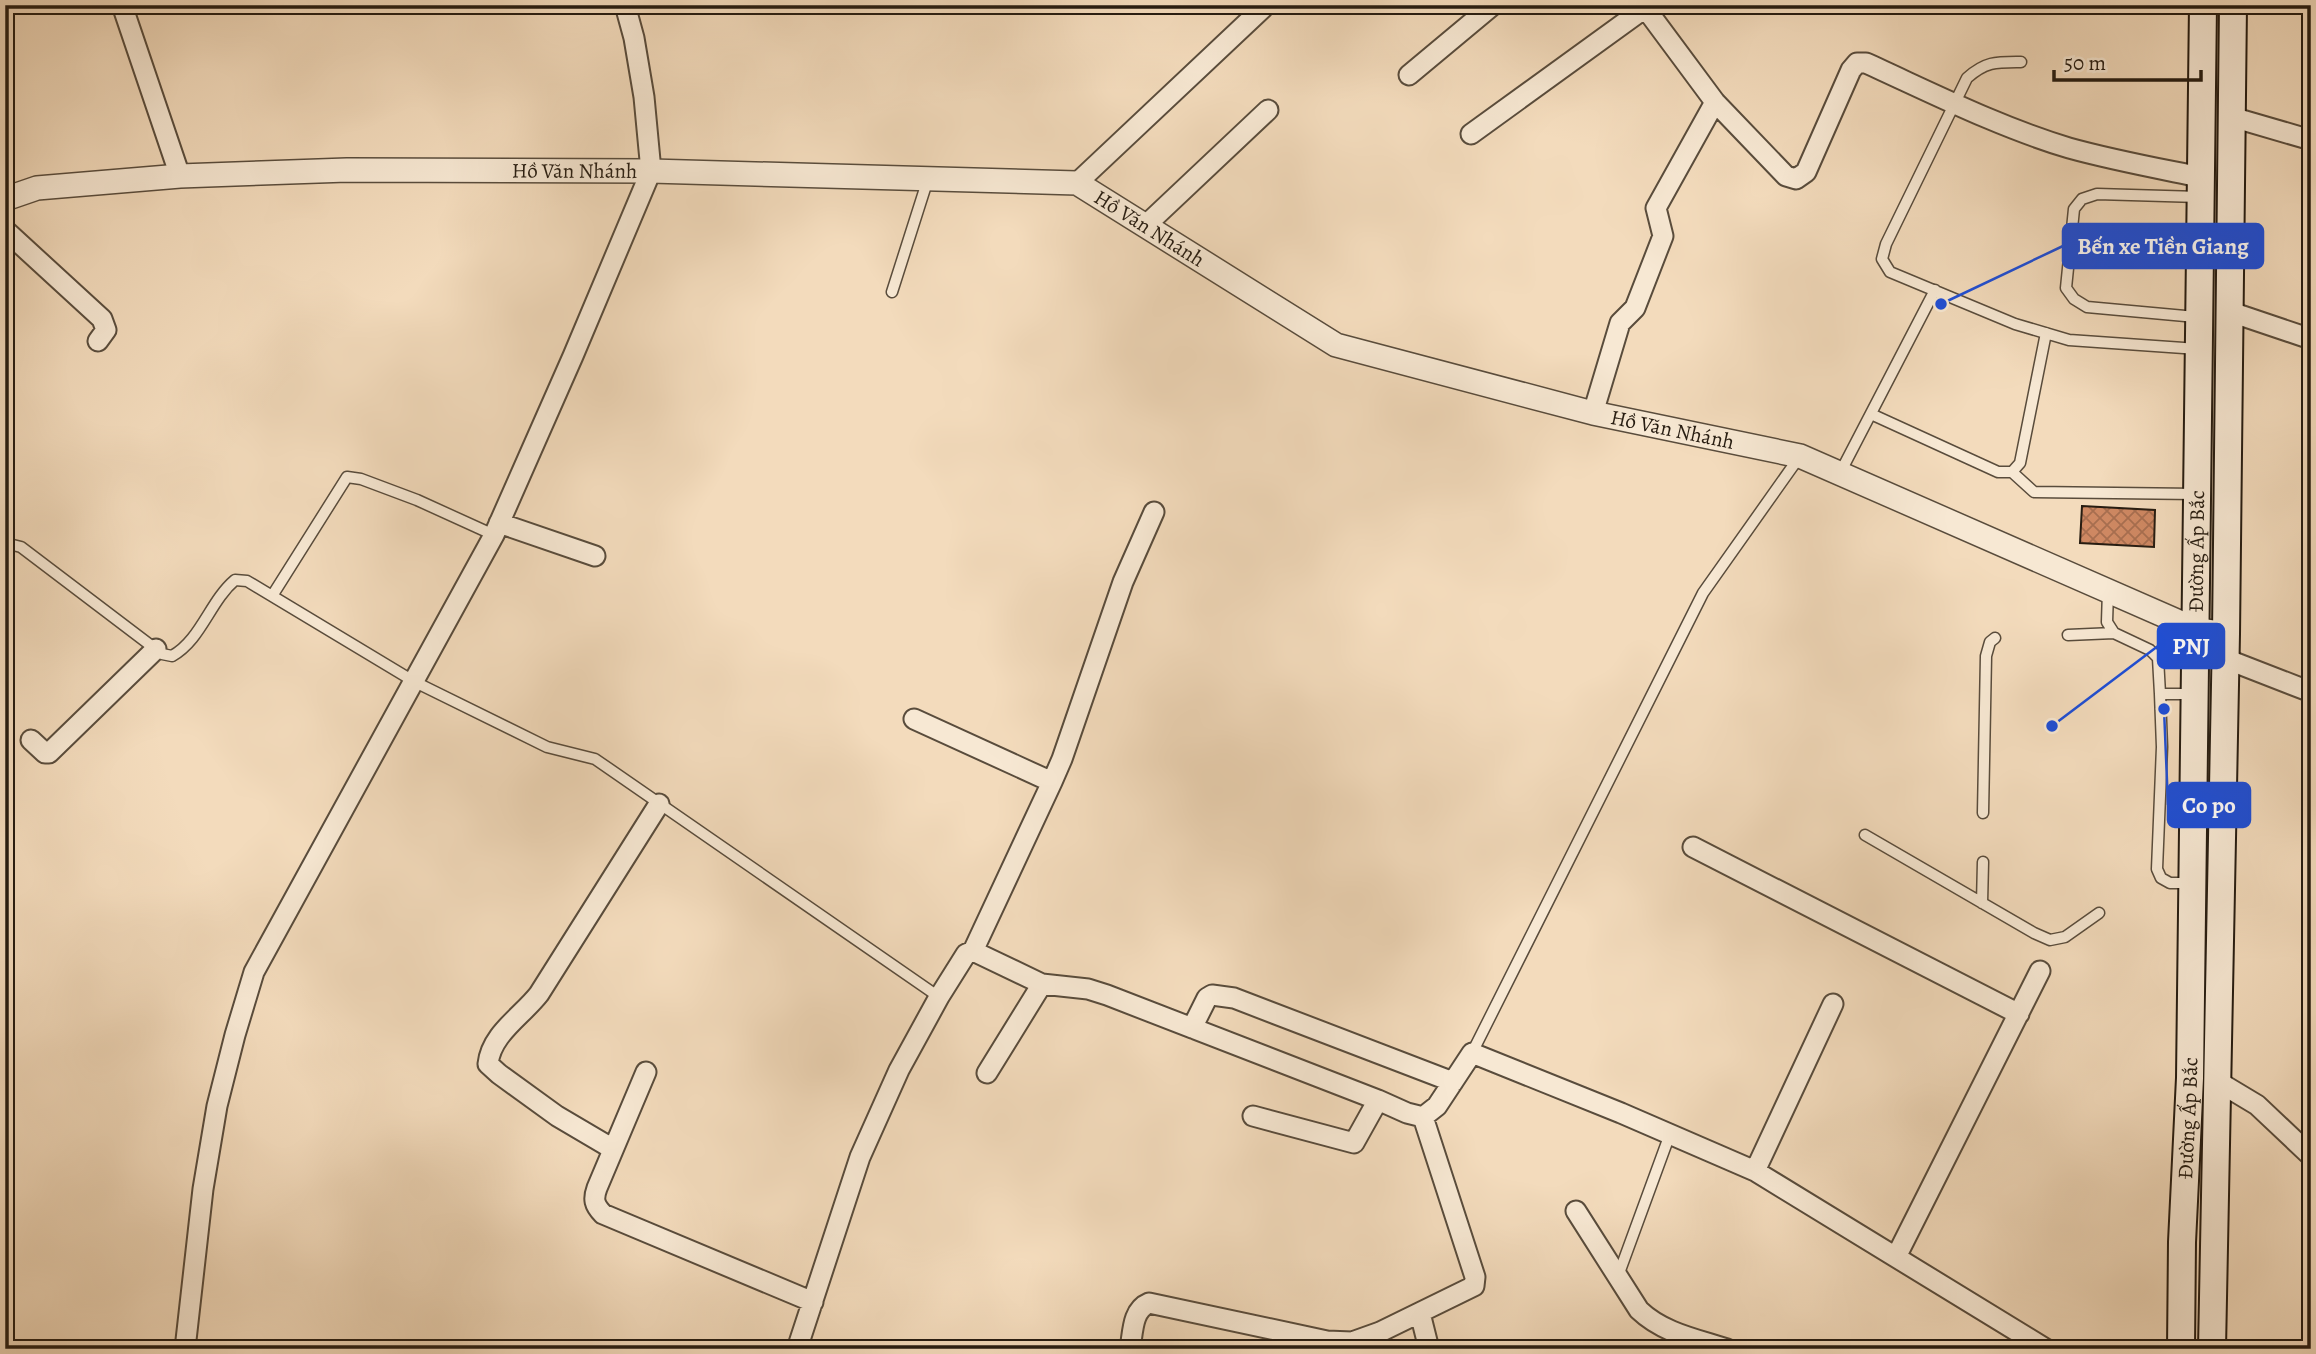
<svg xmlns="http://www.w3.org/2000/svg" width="2316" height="1354" font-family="Alegreya,serif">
	<defs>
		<pattern id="building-cross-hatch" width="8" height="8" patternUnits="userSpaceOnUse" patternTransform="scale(1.75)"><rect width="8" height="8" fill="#ce8862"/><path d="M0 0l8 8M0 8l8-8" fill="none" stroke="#a76e4f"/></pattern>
	</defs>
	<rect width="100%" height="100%" fill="#f3dbbc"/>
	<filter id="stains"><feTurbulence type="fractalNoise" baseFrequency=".00286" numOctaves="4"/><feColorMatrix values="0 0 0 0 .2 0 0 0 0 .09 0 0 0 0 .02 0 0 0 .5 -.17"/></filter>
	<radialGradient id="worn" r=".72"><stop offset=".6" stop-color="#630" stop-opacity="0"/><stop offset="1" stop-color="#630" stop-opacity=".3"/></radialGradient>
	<!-- building -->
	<path fill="url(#building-cross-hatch)" stroke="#261c11" stroke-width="2" d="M2082,506L2155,510L2154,547L2080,543Z"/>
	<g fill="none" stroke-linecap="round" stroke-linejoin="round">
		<defs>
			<path id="service" d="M2021,62C1997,62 1986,61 1967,78L1886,244L1882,259L1890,272L2015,324L2069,340L2198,349
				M892,292L928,179
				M2196,317L2087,307L2074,299L2066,288L2074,209L2082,199L2097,194L2199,197
				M1871,414L1998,472H2012L2020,463L2046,333
				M2012,472L2034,492L2196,494
				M1840,473L1935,290
				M5,543L21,547L162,654L172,656C201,640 210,601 235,580L247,581L415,682L547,747L595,759L939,997
				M2108,591L2107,622L2114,633L2150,650L2158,658L2160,694
				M272,596L347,477L361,479L417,500L494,535
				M2068,635L2114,633
				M1983,813L1986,656L1990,642L1995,638
				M1865,835L2034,933L2050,940L2065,937L2099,913
				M2193,883H2170L2161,878L2157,869L2162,747L2160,694H2193
				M1982,903L1983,862
				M1472,1053L1703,593L1800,456
				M1618,1276L1670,1134"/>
			<path id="minor" d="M122,5L180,176
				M1643,5L1715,102L1786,176L1796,179L1806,172L1851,70L1857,63H1866C1932,93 1999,127 2069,148C2112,160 2156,168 2200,177
				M1409,75L1493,5
				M2232,117L2311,140
				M1471,134L1645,8
				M1077,183L1266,5
				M1145,226L1268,110
				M5,230L102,319L106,330L98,341
				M2228,311L2311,339
				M1593,413L1620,323L1635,308L1663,236L1656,208L1715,102
				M499,523L595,556
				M2226,659L2311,692
				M914,719L1052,782L973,951
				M31,740L45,753H49L156,649
				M1052,782L1062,759L1123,582L1154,512
				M1693,847L2019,1014
				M1192,1028L1207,998L1212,995L1234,998L1453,1082
				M646,1072L597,1188C593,1199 594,1205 603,1214L813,1302
				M987,1073L1042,984
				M2217,1081L2257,1105L2311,1156
				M1253,1116L1354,1143L1378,1100L1407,1113L1423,1117L1437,1106L1472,1053L1621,1113L1755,1171L2046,1349
				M613,1149L557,1116L499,1074L488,1064C491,1034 522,1016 539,994L659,804
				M1755,1171L1833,1004
				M1576,1211L1639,1310C1663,1333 1696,1339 1727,1349
				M1896,1257L2040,971
				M1420,1313L1429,1349
				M185,1349L203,1189L217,1106L235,1035L254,972L494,535L573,356L651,171L644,97L634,38L625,5
				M797,1349L860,1157L899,1070L939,997L966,954L973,951L1042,984L1088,989L1107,995L1378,1100
				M1130,1349C1133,1332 1132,1310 1149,1303L1327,1341L1352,1342L1380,1332L1474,1286L1475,1277L1423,1117"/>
			<g id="tertiary">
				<path id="s1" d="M5,199L37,188L180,176L347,170L651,171L1077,183L1336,345L1593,413L1800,456L2195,629L2226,634"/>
			</g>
			<g id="secondary">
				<path id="s2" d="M2181,1349L2182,1242L2190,1078L2203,5"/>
				<path d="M2212,1349L2226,634L2233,5"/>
			</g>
		</defs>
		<!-- service casing -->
		<use href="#service" stroke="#594c3c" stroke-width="13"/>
		<!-- minor casing -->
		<use href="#minor" stroke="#594c3c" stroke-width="23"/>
		<!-- tertiary casing -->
		<use href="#tertiary" stroke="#594c3c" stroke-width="26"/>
		<!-- secondary casing -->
		<use href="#secondary" stroke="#261c11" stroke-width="30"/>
		<!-- service -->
		<use href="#service" stroke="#f7e8d3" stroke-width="10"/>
		<!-- minor -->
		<use href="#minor" stroke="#f7e8d3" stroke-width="19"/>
		<!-- tertiary -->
		<use href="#tertiary" stroke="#f7e8d3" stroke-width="23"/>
		<!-- secondary -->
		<use href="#secondary" stroke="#f7e8d3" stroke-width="26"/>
	</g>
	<g text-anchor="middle" stroke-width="6" stroke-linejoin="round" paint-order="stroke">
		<!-- street labels -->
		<g font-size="21" fill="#261c11" stroke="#f7e8d3">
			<text dy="7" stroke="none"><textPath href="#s1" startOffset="572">Hồ Văn Nhánh</textPath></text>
			<text dy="7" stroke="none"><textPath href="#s1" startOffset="1160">Hồ Văn Nhánh</textPath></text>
			<text dy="7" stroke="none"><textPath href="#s1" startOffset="1727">Hồ Văn Nhánh</textPath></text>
			<text dy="7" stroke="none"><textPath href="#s2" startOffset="798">Đường Ấp Bắc</textPath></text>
			<text dy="7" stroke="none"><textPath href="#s2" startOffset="231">Đường Ấp Bắc</textPath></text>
		</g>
	</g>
	<!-- callouts -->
	<path fill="none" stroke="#1d4ed8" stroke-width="2.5" d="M1941 304L2063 246M2052 726L2158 646M2164 709L2168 805"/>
	<g fill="#1d4ed8" stroke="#f7e8d3" stroke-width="2.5">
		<circle cx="1941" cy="304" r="7"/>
		<circle cx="2052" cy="726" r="7"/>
		<circle cx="2164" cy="709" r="7"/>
	</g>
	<g fill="#1d4ed8" stroke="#1d4ed8" stroke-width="2.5">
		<rect x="2063" y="224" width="200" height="44" rx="7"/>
		<rect x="2158" y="624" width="66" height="44" rx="7"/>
		<rect x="2168" y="783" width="82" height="44" rx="7"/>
	</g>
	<g font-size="23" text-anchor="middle" font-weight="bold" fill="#fff">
		<text x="2163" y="254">Bến xe Tiền Giang</text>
		<text x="2191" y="654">PNJ</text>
		<text x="2209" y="813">Co po</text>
	</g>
	<!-- margin -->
	<rect width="2316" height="1354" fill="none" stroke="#f3dbbc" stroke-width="28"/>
	<rect x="7" y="7" width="2302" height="1340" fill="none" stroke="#261c11" stroke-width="3.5"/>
	<rect x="14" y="14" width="2288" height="1326" fill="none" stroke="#261c11" stroke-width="2"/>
	<!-- scale -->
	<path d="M2054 70v10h147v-10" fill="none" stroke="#261c11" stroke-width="3.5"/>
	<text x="2064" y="70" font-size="21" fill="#261c11" stroke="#f7e8d3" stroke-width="5" paint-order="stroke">50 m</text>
	<rect width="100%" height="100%" filter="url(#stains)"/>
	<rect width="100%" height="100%" fill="url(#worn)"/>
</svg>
